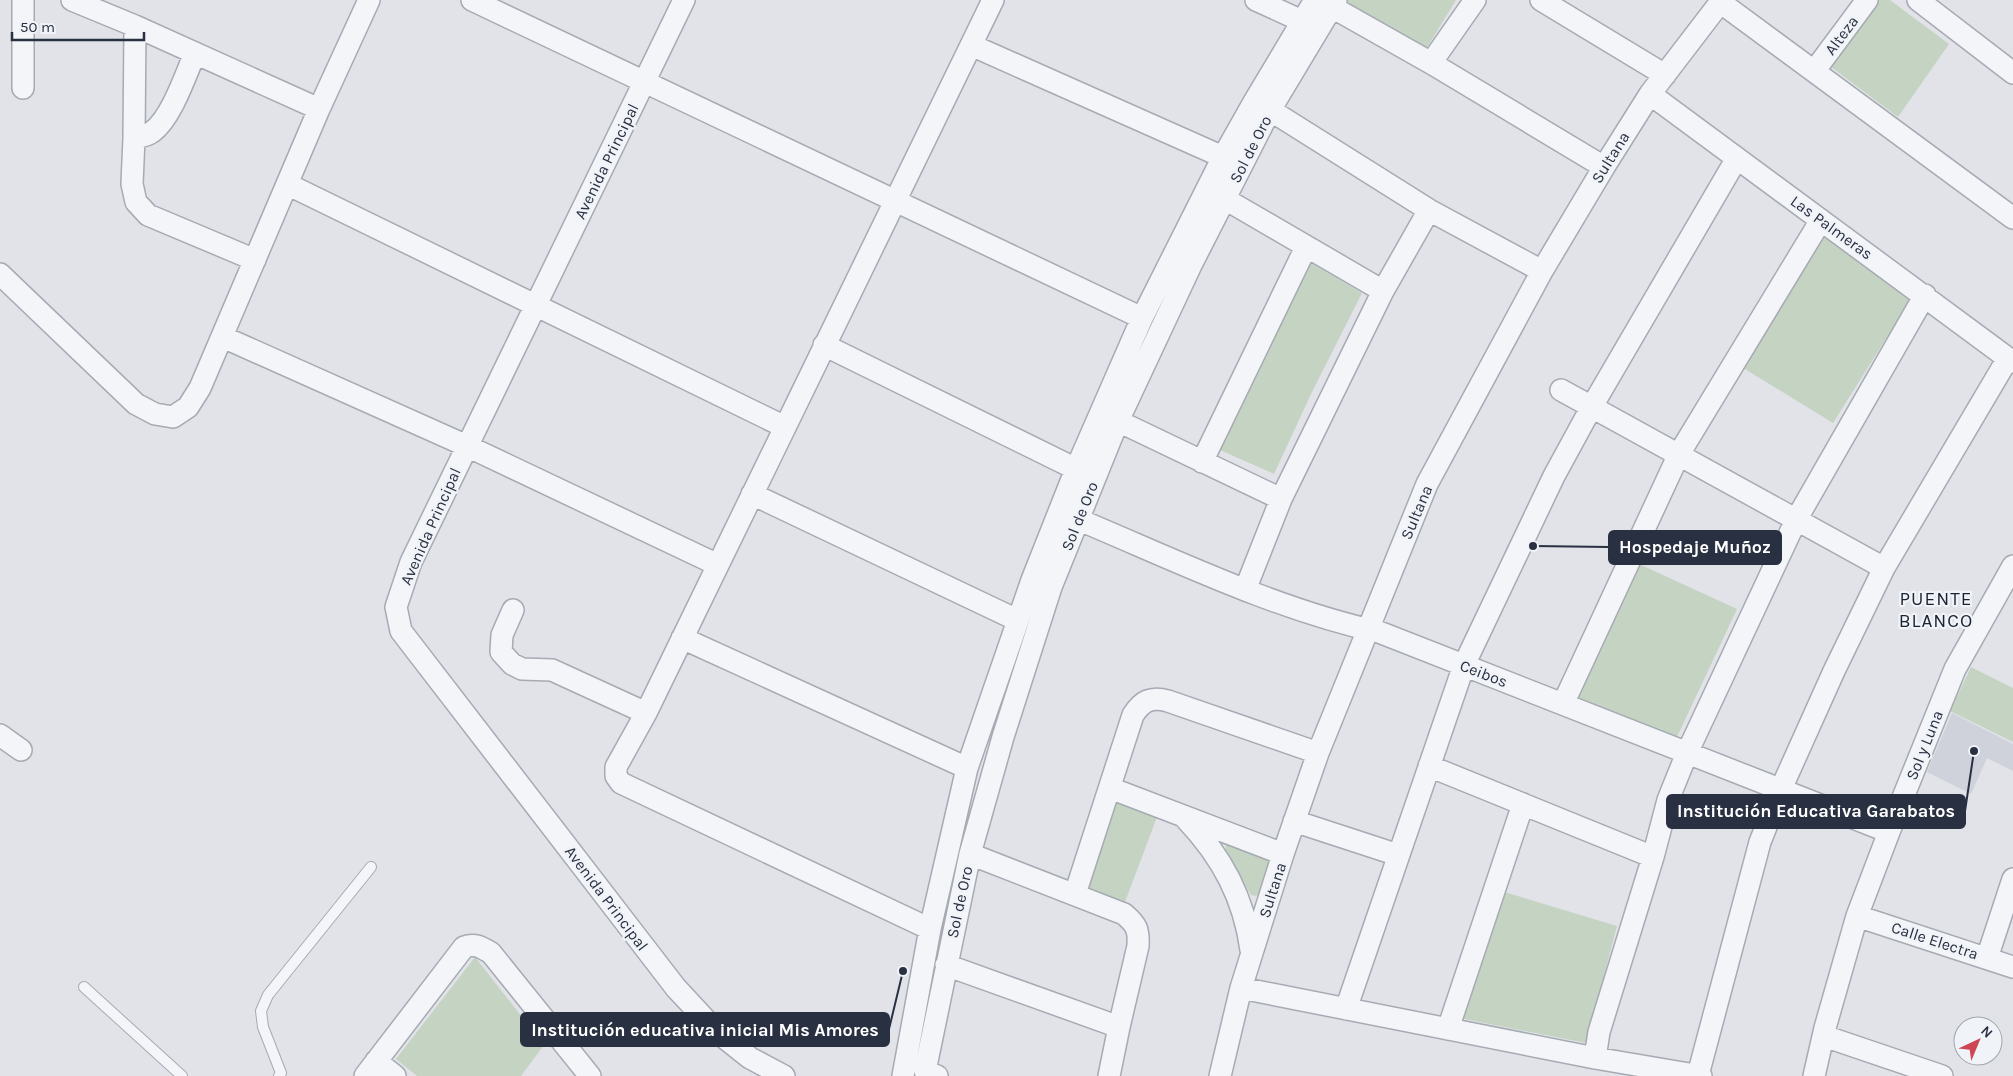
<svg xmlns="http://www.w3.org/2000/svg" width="2013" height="1076" font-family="Karla,sans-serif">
	<rect width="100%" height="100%" fill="#e1e3e9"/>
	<!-- built -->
	<path fill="#cfd2db" d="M1952,713L2013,744V771L1987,758L1971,794L1927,772Z"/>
	<!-- green -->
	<path fill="#c5d3c2" d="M1348,0H1456L1426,49L1345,4Z
		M1875,0H1890L1949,44L1898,117L1827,64Z
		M1820,233L1911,299L1833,423L1740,366Z
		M1301,257L1362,293L1311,394L1274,474L1211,446Z
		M1639,564L1737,609L1677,737L1574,697Z
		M1971,667L2013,688V742L1950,711Z
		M1113,800L1157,817L1125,902L1088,887Z
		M1230,843L1269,860L1270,863L1259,893L1256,896L1251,895L1225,850L1226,845Z
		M1501,891L1617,926L1586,1043L1459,1018Z
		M475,957L544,1045L521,1076H417L396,1059Z"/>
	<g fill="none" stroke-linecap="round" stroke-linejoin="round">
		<defs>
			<path id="service" d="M84,987L182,1076
				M279,1076L281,1073L263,1027L261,1011L268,995L371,867"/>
			<path id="minor" d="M23,0V88
				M72,0L135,26L319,109
				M472,0L1142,318
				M684,0L411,562L396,607L401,631L676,988L716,1031L750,1058L784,1076
				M1256,0L1302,21
				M1541,0L1665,75
				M1918,0L2013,73
				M1720,2L2013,218
				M1332,7L1431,63L1604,167
				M135,26L134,138L132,184L136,202L148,215L255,260
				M971,45L1223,157
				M1431,63L1475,0
				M1815,70L1867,0
				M1650,94L2013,362
				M1270,110L1429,210L1542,271
				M134,138C141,137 147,136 152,132C171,119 186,74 195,53
				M287,184L785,427
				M1225,199L1383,291
				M0,274L136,404L155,414L173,417L188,407L200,388L319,109L369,0
				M223,337L467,446L718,565
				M824,345L1076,469
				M1561,390L1884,568
				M1118,421L1281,499
				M1202,462L1306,247
				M752,494L1017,620
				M1077,519C1175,560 1275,609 1379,632L1889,832
				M1245,590L1281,499L1383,291L1429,210
				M513,610L502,635L501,652L512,664L522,669L552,670L646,713
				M682,638L967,768
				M1563,704L1679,454L1821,220
				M0,735L21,750
				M1429,766L1653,857
				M1110,788L1283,854
				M1186,819C1222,857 1244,898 1251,950
				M1294,821L1398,855
				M970,854L1124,914C1137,925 1139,930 1138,946L1119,1027L1109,1076
				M1075,894L1133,715C1142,701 1151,696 1168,701L1318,753
				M1857,916L2013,967
				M930,929L621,783L616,776V767L646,713L993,0
				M1987,958L2013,879
				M946,965L1119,1027
				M1241,988L1595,1058L1701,1076
				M1346,1009L1464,665L1554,476L1591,408L1737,158
				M1448,1029L1523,804
				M1824,1036L1942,1076
				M1595,1058L1599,1032L1653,857L1668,800L1687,753L1796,520L1925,295
				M376,1061L395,1076
				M1698,1075L1760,842L1781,789L1834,671L1884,568L2008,358
				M365,1076L464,947C475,943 481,947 491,953L590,1076
				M903,1076L930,929L967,768L1032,580L1076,469L1142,318L1223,157L1254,102L1315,0
				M937,1076L925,1071L970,854L1003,737L1051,587L1118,421L1191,265L1270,110L1336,0
				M1220,1076L1241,988L1283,854L1318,753L1427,484L1542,271L1604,167L1650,94L1722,0
				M1814,1076L1825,1028L1857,916L1889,832L1955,669L2013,566"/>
		</defs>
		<!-- service casing -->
		<use href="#service" stroke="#a6aab3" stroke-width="12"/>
		<!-- minor casing -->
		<use href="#minor" stroke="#a6aab3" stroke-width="24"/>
		<!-- service -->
		<use href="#service" stroke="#f3f5f8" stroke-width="10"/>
		<!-- minor -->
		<use href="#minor" stroke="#f3f5f8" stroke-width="21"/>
	</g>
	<g text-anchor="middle" stroke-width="4.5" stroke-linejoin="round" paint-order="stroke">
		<!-- street labels -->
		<g font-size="16" fill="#293041" stroke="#f0f3f7">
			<text transform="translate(1841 35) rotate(-53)" y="6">Alteza</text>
			<text transform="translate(1250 149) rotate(-63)" y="6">Sol de Oro</text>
			<text transform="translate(1610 157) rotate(-58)" y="6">Sultana</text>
			<text transform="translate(606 161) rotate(-64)" y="6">Avenida Principal</text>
			<text transform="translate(1832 227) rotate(36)" y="6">Las Palmeras</text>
			<text transform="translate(1416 512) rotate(-67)" y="6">Sultana</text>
			<text transform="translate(1079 516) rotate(-68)" y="6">Sol de Oro</text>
			<text transform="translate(430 526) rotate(-66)" y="6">Avenida Principal</text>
			<text transform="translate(1484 673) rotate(21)" y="6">Ceibos</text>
			<text transform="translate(1924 745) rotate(-68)" y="6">Sol y Luna</text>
			<text transform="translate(1272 890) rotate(-72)" y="6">Sultana</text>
			<text transform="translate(607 898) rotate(53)" y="6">Avenida Principal</text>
			<text transform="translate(959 902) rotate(-78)" y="6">Sol de Oro</text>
			<text transform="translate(1935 940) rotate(18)" y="6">Calle Electra</text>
		</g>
		<!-- quarter labels -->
		<g font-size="19" letter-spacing="1" fill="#1b2232" stroke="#f0f3f7">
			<text x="1936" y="605">PUENTE<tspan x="1936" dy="22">BLANCO</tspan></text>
		</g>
	</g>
	<!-- callouts -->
	<path fill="none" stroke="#293041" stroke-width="2" d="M1533 546L1609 547M1974 751L1965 811M903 971L889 1029"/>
	<g fill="#293041" stroke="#f0f3f7" stroke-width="2">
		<circle cx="1533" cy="546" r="5"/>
		<circle cx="1974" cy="751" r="5"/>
		<circle cx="903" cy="971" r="5"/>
	</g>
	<g fill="#293041" stroke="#293041" stroke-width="2">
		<rect x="1609" y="531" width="172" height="33" rx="5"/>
		<rect x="1667" y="795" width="298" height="33" rx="5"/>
		<rect x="521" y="1013" width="368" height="33" rx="5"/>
	</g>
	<g font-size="18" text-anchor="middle" font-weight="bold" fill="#fff">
		<text x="1695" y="553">Hospedaje Muñoz</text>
		<text x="1816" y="817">Institución Educativa Garabatos</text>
		<text x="705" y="1036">Institución educativa inicial Mis Amores</text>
	</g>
	<!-- north arrow -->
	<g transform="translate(1978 1041) rotate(44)"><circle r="24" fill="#f0f3f7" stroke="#a0a5ae"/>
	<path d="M0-4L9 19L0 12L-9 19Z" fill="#ce4653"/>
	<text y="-8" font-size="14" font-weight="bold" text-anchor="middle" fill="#293041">N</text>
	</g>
	<!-- scale -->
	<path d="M12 32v8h132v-8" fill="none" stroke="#293041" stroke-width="2.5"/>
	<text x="20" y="32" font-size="15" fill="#293041" stroke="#f0f3f7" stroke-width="4" paint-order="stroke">50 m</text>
</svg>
